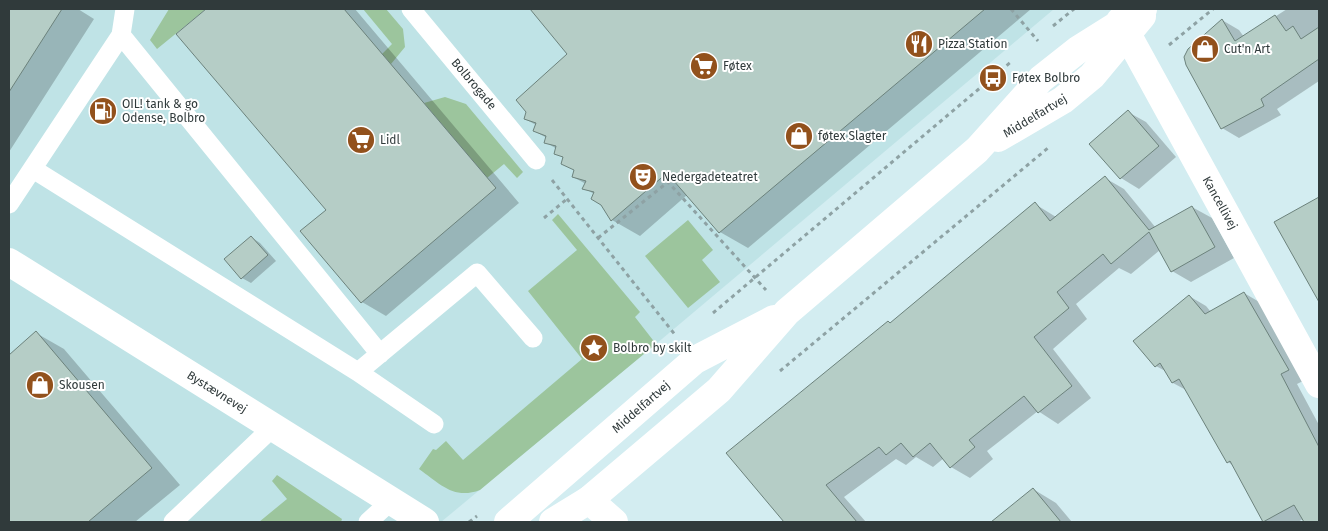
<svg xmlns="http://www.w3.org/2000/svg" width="1328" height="531" font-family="'Fira Sans',sans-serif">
	<rect width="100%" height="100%" fill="#d3edf1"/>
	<!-- built -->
	<path fill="#bfe3e6" d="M9,9H1054L656,344L441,522H9Z"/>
	<!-- green -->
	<path fill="#9cc59d" d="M169,9H206L157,49L150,40Z
		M363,9H386L403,29L405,47L391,64L382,54L392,44Z
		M445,97L466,104L523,172L517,178L504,164L487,178L424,103Z
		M558,214L640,312L635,317L656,344L480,490C454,500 440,484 419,469L433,449L436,450L446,441L463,460L582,359L528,291L577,250L552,220Z
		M688,220L713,250L702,260L720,282L688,308L645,256Z
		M277,475L342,519L341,522H259L287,499L272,481Z"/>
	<!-- shadow -->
	<path fill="#0003" d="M9,9H78L94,19L9,152Z
		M208,9H355L519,203L386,316L362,302L327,210L178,34Z
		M532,9H1031L748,248L720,232L687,195L640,236L612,220L594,194L584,188L586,184L573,177L575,170L564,158L555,153L557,149L545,142L547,138L534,131L536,125L525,119L569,54Z
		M1287,9H1319V81L1277,109L1281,115L1239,138L1222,128V20L1239,30L1244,37Z
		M1128,112L1146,122L1176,157L1139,189L1121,178Z
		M1105,178L1124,189L1156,228L1192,207L1212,218L1234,258L1191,282L1172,271L1160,250L1131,274L1119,268L1076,304L1087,319L1053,349L1091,398L1058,424L1038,411L987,451L993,459L970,478L951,467L944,458L933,467L916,457L906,465L896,459L844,497L866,522H785L728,453L891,324L1035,204L1056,217Z
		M1315,200L1319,203V301L1275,223Z
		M251,237L260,243L276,261L251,283L242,278Z
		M1244,293L1261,303L1305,380L1297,384L1319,425V522H1305L1303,519L1298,522L1264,521L1234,466L1228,462L1186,390L1173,383L1167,372L1156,366L1135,342L1189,296L1206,306L1211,312Z
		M36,333L64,349L180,485L135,522H9V356Z
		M1033,489L1056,503L1072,522H993Z"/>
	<!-- building -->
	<path fill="#b5cdc6" stroke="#6c827c" d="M9,9H62L9,92Z
		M206,9H344L496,188L361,303L300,231L326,210L176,34Z
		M530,9H985L719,233L667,173L611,221L601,205L591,199L594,192L582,189L586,181L572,177L574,170L561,164L563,157L554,154L556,146L544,143L546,136L533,131L536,123L524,119L526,112L516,100L567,54Z
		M1275,15L1286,31L1293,26L1301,39L1319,27V59L1261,99L1264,106L1221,129L1186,65L1184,57L1188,49L1222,19L1235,41Z
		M1128,110L1159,146L1120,179L1089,144Z
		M1105,176L1149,230L1192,206L1215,247L1171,272L1149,232L1111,264L1103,254L1057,292L1069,308L1034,337L1072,386L1038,413L1024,396L969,440L975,447L950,468L930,443L913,457L901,443L886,455L879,447L826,485L857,522H784L726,453L888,321L890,323L1035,202L1050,221Z
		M1319,197V302L1274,222Z
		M251,236L268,255L241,279L224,259Z
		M1244,292L1289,370L1281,374L1319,447V522H1304L1294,505L1263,522L1230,461L1227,463L1179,379L1172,383L1160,363L1155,367L1133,341L1189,295L1205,314Z
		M36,331L152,468L88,522H9V355Z
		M1033,488L1061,522H991Z"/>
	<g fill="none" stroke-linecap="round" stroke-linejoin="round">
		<!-- path -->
		<path stroke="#8ea2a4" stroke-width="3" stroke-dasharray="4 4" stroke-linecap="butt" d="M1011,9L1038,41
			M1053,26L1074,9
			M1169,45L1213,9
			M552,180L676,336
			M544,218L567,199
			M598,238L668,182L766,290
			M713,313L1012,61
			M780,371L1048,148
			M469,522L477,516"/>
		<!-- service -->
		<path stroke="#fff" stroke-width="19" d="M411,9L536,160
			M121,35L380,354
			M33,169L358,372L477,273L533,338
			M9,204L121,35L125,9
			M358,372L434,424
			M173,522L273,427
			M368,522L391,501"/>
		<!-- minor -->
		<path stroke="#fff" stroke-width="28" d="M1120,21L1319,384
			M9,262L425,522
			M589,500L614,522"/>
		<!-- tertiary -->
		<path stroke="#fff" stroke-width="28" d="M998,138L1063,100L1092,76L1142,16
			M508,522L695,360L774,319
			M553,522L589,500L719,390L787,312L977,150L1041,79L1079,49L1143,9"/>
	</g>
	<!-- icons -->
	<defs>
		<symbol id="restaurant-disc" viewBox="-11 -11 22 22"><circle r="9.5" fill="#92511c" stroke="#fff"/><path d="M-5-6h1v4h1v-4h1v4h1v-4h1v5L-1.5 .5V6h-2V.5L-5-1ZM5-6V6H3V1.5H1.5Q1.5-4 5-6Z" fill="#fff"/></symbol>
		<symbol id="shop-disc" viewBox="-11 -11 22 22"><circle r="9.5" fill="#92511c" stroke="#fff"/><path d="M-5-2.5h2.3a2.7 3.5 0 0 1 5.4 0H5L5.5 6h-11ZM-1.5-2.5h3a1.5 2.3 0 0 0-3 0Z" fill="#fff"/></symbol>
		<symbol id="supermarket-disc" viewBox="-11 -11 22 22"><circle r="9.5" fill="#92511c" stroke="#fff"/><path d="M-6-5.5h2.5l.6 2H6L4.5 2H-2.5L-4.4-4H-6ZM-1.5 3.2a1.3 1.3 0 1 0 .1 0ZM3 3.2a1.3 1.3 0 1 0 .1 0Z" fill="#fff"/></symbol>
		<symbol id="bus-disc" viewBox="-11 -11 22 22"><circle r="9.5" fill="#92511c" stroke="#fff"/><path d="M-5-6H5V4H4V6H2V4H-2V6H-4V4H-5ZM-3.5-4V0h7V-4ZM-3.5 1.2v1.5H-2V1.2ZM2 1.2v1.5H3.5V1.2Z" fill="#fff"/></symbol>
		<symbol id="fuel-disc" viewBox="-11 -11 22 22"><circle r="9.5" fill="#92511c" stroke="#fff"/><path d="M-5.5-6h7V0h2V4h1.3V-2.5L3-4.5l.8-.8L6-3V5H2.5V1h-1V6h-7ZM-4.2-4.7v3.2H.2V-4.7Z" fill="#fff"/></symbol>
		<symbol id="theatre-disc" viewBox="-11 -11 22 22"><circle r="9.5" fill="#92511c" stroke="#fff"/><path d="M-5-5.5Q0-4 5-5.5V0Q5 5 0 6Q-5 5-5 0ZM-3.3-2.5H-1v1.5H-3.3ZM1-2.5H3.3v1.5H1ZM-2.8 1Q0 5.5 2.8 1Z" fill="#fff"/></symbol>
		<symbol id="sight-disc" viewBox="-11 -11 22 22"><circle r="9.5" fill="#92511c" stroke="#fff"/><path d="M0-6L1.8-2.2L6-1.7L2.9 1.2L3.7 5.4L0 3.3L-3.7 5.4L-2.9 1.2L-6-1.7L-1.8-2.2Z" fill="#fff"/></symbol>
	</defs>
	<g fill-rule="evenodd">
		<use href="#restaurant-disc" x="903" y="28" width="32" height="32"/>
		<use href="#shop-disc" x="1189" y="33" width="32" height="32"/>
		<use href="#supermarket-disc" x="688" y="50" width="32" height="32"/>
		<use href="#bus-disc" x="977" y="62" width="32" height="32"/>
		<use href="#fuel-disc" x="87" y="95" width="32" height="32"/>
		<use href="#shop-disc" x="783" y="120" width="32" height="32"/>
		<use href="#supermarket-disc" x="345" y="124" width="32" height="32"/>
		<use href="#theatre-disc" x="627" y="161" width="32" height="32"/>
		<use href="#sight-disc" x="578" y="332" width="32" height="32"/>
		<use href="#shop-disc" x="24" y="369" width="32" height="32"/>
	</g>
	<g text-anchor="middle" stroke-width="4" stroke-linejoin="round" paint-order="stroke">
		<!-- poi labels -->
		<g font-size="12" fill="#303a3b" stroke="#fff" text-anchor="start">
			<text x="938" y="48">Pizza Station</text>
			<text x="1224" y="53">Cut'n Art</text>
			<text x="723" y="70">Føtex</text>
			<text x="1012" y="82">Føtex Bolbro</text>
			<text x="122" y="108">OIL! tank &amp; go<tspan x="122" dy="14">Odense, Bolbro</tspan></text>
			<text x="818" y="140">føtex Slagter</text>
			<text x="380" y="144">Lidl</text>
			<text x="662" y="181">Nedergadeteatret</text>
			<text x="613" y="352">Bolbro by skilt</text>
			<text x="59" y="389">Skousen</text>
		</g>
		<!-- street labels -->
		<g font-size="12" fill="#303a3b" stroke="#fff">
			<text transform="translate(474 84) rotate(50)" y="4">Bolbrogade</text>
			<text transform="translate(1035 116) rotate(-31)" y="4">Middelfartvej</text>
			<text transform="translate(1220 203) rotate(61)" y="4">Kancellivej</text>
			<text transform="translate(217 392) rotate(32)" y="4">Bystævnevej</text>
			<text transform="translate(641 407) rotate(-41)" y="4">Middelfartvej</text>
		</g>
	</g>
	<!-- border -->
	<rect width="1328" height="531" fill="none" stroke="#303a3b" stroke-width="20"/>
</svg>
